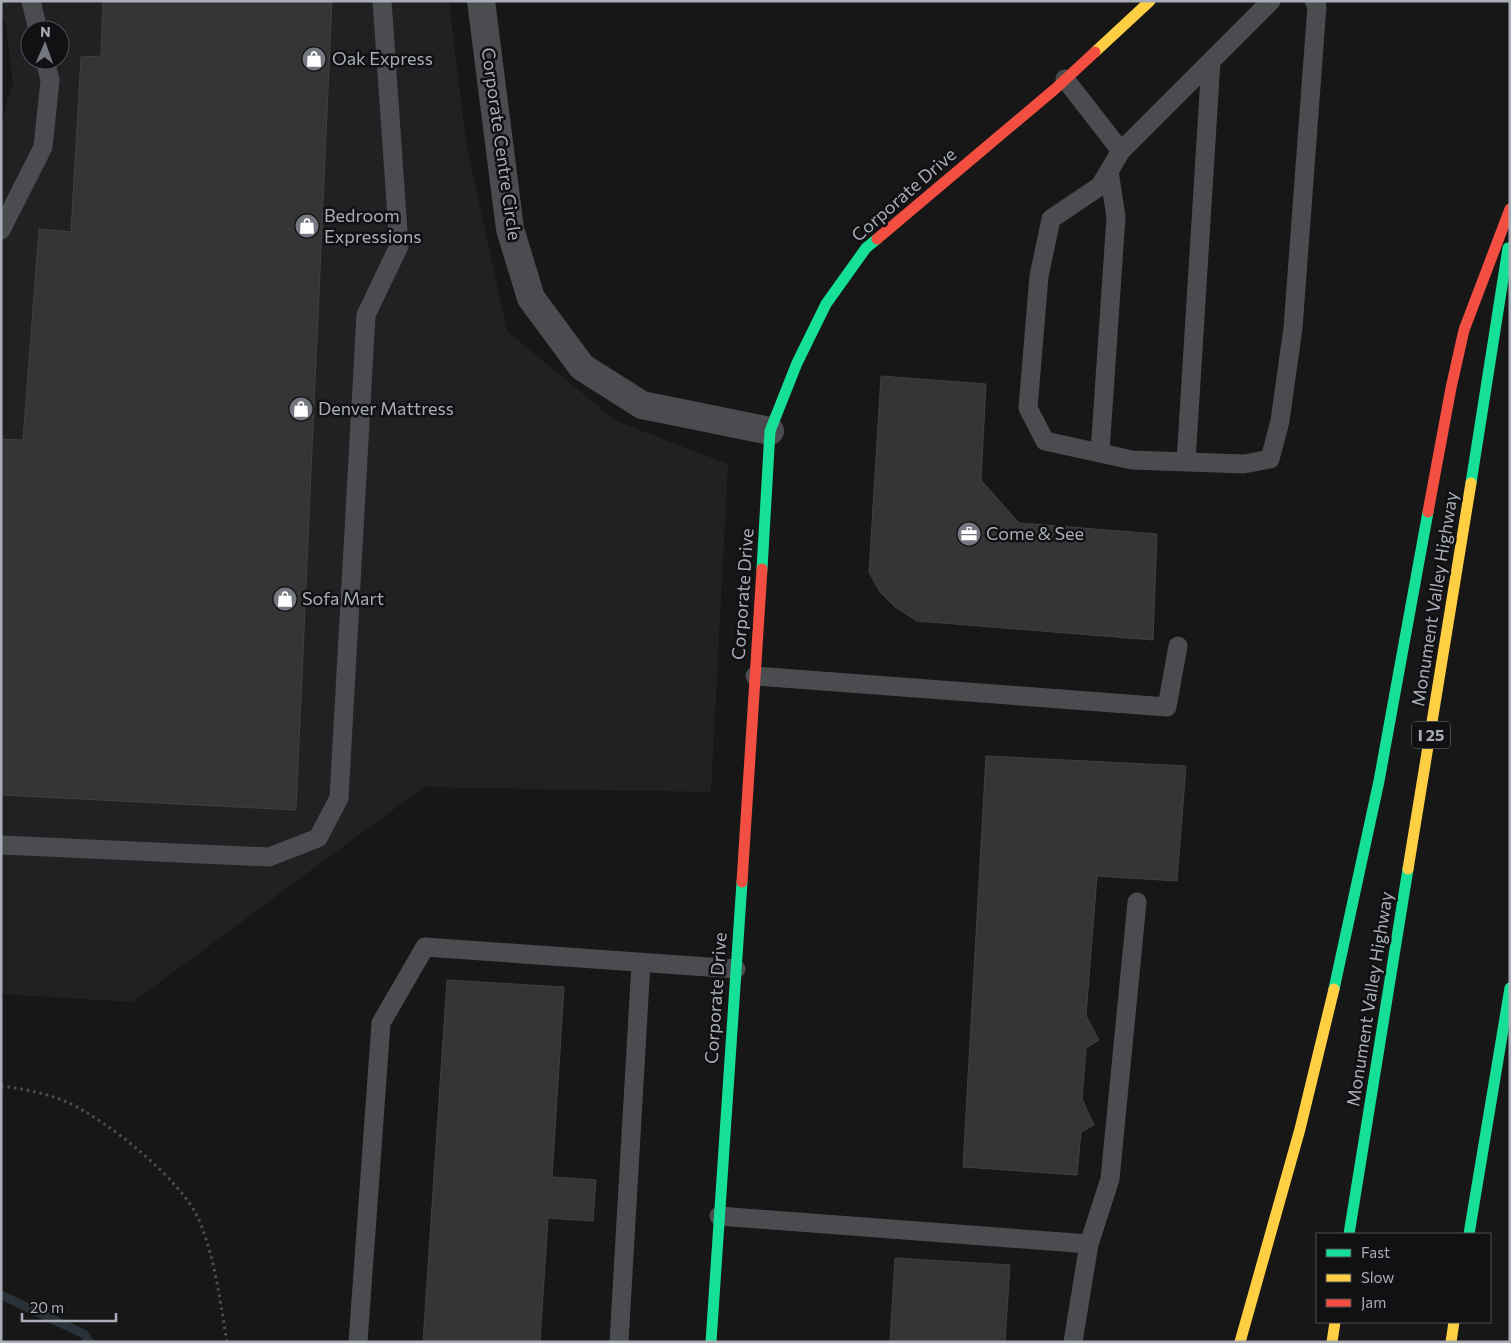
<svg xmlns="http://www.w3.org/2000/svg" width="1511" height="1343" font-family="Commissioner,sans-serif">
	<rect width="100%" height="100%" fill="#171717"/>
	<!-- built -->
	<path fill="#212123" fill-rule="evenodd" d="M1,1H449L466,142L507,331L616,421L728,464L711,792L424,787L133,1002L1,994V123L13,83L6,24L1,14ZM30,30H60V60H30Z"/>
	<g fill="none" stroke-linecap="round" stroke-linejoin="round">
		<!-- stream -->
		<path stroke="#2a3239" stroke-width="9" d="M1,1295L84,1334L89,1342"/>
	</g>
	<!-- building -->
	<path fill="#353536" stroke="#3f4043" d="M103,1H332L296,810L1,795V439L23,440L39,229L71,232L81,57L101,56Z
		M881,376L986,384L981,480L1019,523L1157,534L1153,640L917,621L895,607L880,592L869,572Z
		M986,756L1186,766L1177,881L1097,876L1086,1016L1099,1040L1086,1048L1082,1099L1094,1125L1081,1132L1077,1175L963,1167Z
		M447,980L564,987L552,1177L596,1180L593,1221L548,1218L540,1342H423Z
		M895,1258L1010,1265L1005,1342H890Z"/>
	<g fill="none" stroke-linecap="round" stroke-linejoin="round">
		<!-- path -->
		<path stroke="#4d4e52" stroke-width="3" stroke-dasharray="2.5 4" stroke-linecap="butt" d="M1,1086C24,1089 46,1093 67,1102C108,1121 181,1179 199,1220C215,1258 220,1301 227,1342"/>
		<!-- lane -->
		<path stroke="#4b4c50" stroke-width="19" d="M31,1L38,30
			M1271,1L1121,151L1100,186L1051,219L1039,276L1028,408L1045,441L1132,460L1244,464L1270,459L1280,421L1293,328L1317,6L1314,1
			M1065,79L1121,151
			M1,230L43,147L50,80L45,60
			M1100,452L1116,217L1109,171
			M1186,462L1211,61
			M755,676L1167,707L1178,646
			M1,845L269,857L318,838L339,798L366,315L399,246L382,1
			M719,1216L1089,1244L1073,1342
			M1089,1244L1110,1179L1137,902
			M358,1342L381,1023L425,947L736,969
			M619,1342L641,963"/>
		<!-- street -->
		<path stroke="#4b4c50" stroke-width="28" d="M481,1L510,229L531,298L582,367L642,405L770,431"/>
		<!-- fast -->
		<path stroke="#16e098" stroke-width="11" d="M1471,483L1508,248
			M762,569L770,431L797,363L826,304L866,248L877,239
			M1334,989L1379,781L1428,512
			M1349,1234L1408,869
			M1469,1234L1510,988
			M711,1342L742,882"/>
		<!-- slow -->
		<path stroke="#ffcf43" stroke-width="11" d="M1095,52L1150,1
			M1408,869L1471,483
			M1240,1342L1300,1129L1334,989
			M1332,1342L1335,1322
			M1451,1342L1454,1322"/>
		<!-- jam -->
		<path stroke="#f24e42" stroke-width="11" d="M877,239L1055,89L1095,52
			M1428,512L1451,388L1464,330L1510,209
			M742,882L762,569"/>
	</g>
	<!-- icons -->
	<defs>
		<symbol id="shop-disc" viewBox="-11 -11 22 22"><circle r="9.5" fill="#757880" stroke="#111113"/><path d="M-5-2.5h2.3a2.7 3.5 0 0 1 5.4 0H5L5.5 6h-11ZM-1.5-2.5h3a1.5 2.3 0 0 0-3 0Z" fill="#fff"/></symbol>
		<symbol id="office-disc" viewBox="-11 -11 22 22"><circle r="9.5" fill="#757880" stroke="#111113"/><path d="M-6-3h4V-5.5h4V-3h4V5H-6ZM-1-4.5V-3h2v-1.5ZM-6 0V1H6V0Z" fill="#fff"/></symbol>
	</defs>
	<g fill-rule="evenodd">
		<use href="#shop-disc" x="300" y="45" width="28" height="28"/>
		<use href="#shop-disc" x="293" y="212" width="28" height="28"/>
		<use href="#shop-disc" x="287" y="395" width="28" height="28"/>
		<use href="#office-disc" x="955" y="520" width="28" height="28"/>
		<use href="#shop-disc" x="271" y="585" width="28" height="28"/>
	</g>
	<g text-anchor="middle" stroke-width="5" stroke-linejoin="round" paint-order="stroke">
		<!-- shield labels -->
		<rect fill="#111113" stroke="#7b7e86" stroke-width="1" x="1412" y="721.5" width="38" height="27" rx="4"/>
		<g font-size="16" font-weight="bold" fill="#a8adb8">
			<text x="1431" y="741">I 25</text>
		</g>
		<!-- poi labels -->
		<g font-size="18" fill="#a8adb8" stroke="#111113" text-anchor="start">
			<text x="332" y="65">Oak Express</text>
			<text x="324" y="222">Bedroom<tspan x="324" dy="21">Expressions</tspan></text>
			<text x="318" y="415">Denver Mattress</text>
			<text x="986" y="540">Come &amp; See</text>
			<text x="302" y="605">Sofa Mart</text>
		</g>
		<!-- street labels -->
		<g font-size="18" fill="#a8adb8" stroke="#111113">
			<text transform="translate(501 144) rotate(82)" y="6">Corporate Centre Circle</text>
			<text transform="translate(904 195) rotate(-41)" y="6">Corporate Drive</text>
			<text transform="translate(743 594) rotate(-86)" y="6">Corporate Drive</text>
			<text transform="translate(1435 599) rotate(-81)" y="6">Monument Valley Highway</text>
			<text transform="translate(716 998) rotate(-86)" y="6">Corporate Drive</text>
			<text transform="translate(1370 999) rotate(-81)" y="6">Monument Valley Highway</text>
		</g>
	</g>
	<!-- border -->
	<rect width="1511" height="1343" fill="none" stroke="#a8adb8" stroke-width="5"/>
	<!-- legend -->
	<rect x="1316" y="1233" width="175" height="90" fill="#111113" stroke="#4d4f55"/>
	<rect x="1326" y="1249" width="25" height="8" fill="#16e098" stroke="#4d4f55"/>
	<text x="1361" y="1258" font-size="15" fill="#a8adb8">Fast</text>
	<rect x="1326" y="1274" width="25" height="8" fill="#ffcf43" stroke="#4d4f55"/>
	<text x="1361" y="1283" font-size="15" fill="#a8adb8">Slow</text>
	<rect x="1326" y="1299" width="25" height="8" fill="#f24e42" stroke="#4d4f55"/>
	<text x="1361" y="1308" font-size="15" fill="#a8adb8">Jam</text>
	<!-- north arrow -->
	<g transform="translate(45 45) rotate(2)"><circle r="24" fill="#111113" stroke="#4d4f55"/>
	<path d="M0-4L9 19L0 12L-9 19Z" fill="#757880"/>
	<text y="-8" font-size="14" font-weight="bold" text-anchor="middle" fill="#a8adb8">N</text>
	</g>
	<!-- scale -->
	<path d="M22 1313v8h94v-8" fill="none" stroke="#a8adb8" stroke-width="2.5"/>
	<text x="30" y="1313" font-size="15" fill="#a8adb8" stroke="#111113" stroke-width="4" paint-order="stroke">20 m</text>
</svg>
